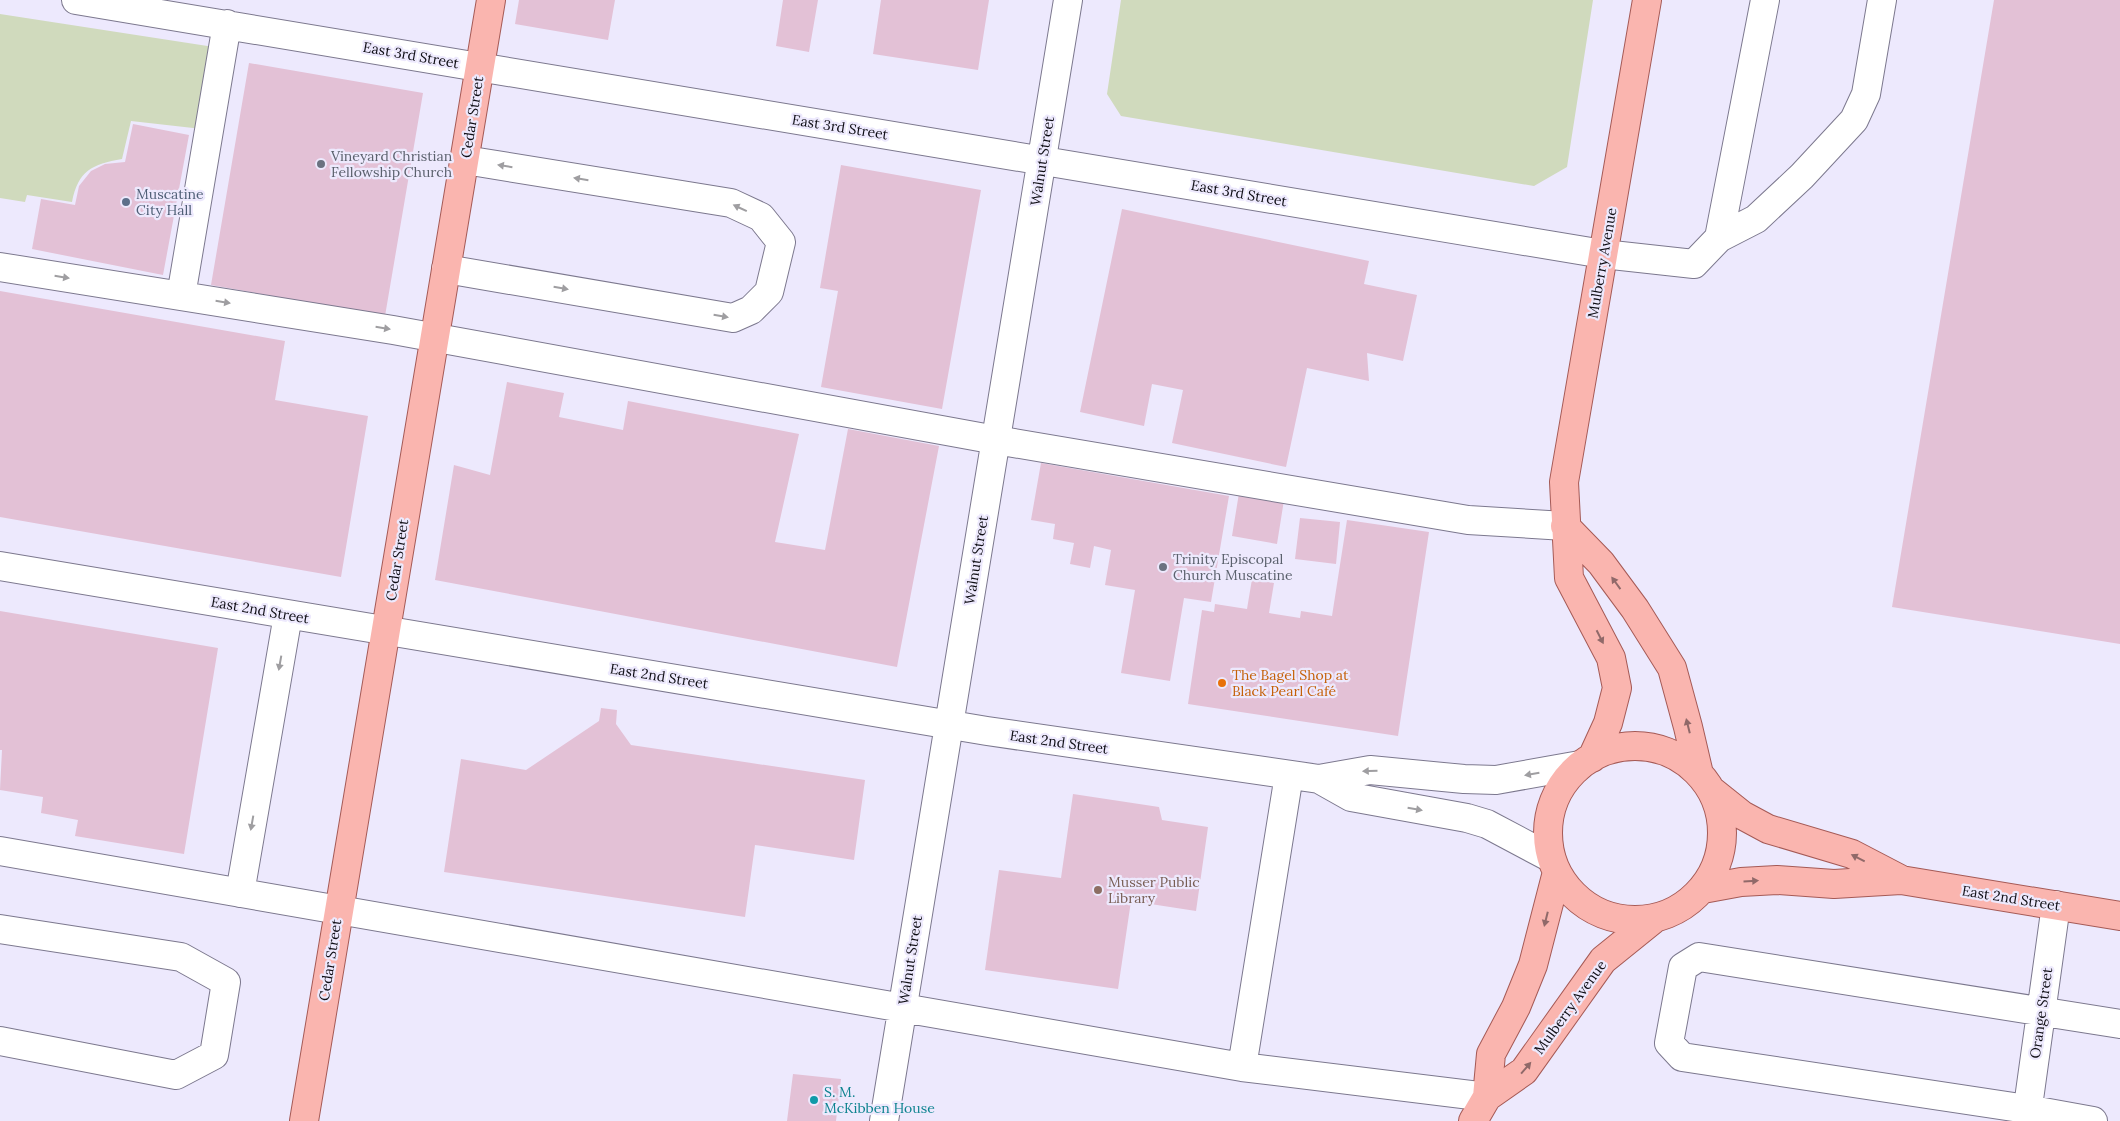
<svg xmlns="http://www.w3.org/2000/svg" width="2120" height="1121" font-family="Lora,serif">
	<rect width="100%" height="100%" fill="#ede9fd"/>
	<!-- grass -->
	<path fill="#d0dabd" d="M1121,0H1593L1567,167L1534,186L1121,116L1107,94Z
		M0,14L214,47L202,129L131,121L122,159C92,164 78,171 72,202L27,195L25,202L0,198Z"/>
	<!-- building -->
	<path fill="#e3c1d6" d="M519,0H615L608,40L515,24Z
		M783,0H818L809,52L776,46Z
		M881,0H989L978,70L873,54Z
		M1994,0H2120V644L1892,607Z
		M249,63L423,93L385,316L211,285Z
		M133,124L189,135L163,275L32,249L41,199L75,205L79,186L91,171L105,164L125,162Z
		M841,165L981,190L942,409L821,387L838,291L820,288Z
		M1122,209L1369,261L1364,284L1417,295L1403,361L1367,353L1369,381L1307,368L1286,467L1172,443L1183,390L1152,384L1144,426L1080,412Z
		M0,291L285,341L275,400L368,416L341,577L0,517Z
		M507,382L564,393L559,417L623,430L628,401L799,434L775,542L825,550L848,429L939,446L897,667L435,580L454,465L490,475Z
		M1041,463L1229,496L1211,602L1184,598L1170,681L1121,673L1135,590L1105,585L1111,550L1094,546L1090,568L1070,564L1074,543L1053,539L1055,524L1031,520Z
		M1239,493L1284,500L1277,544L1232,536Z
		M1300,518L1340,522L1336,564L1295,559Z
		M1347,520L1429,532L1398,736L1188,704L1202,610L1214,612L1215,604L1247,609L1252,579L1274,583L1269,613L1300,618L1301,611L1332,616Z
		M0,611L218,648L184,854L75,836L78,820L41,813L43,797L0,790L2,750H0Z
		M601,708L617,710L616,724L631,745L865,780L854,860L755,845L745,917L444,872L461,759L526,770L599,721Z
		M1073,794L1159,807L1162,820L1208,827L1196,911L1131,901L1118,989L985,970L999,870L1061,878Z
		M793,1074L841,1079L836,1121H787Z"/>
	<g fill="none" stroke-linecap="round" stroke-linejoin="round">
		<defs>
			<path id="minor" d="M76,0L1603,254L1694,264L1719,238L1756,219L1802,176L1854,120L1866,94L1882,0
				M1719,238L1765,0
				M0,267L393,330L996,440L1468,520L1565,526
				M446,269L733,318L751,310L769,292L781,242L761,217L731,203L465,160
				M181,296L227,24
				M0,566L987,731L1319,779L1370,770L1464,779L1496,780L1580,765
				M1319,779L1351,797L1467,818L1487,824L1551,858
				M0,851L1242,1067L1487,1097
				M240,893L288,615
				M0,929L181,957L226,982L214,1055L176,1075L0,1041
				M1242,1067L1289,775
				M884,1121L1068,0
				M2026,1121L2056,905
				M2093,1121L2027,1109L1682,1057L1669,1043L1683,967L1699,957L2120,1024"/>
			<path id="major" d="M1565,526L1601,563L1635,609L1672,668L1688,727L1699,774
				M1548 833a87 87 0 1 1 174 0a87 87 0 1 1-174 0Z
				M1592,758L1608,723L1617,688L1611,658L1569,578L1564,482L1647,0
				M1712,791L1742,815L1768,829L1852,854L1900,879
				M1703,889L1741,882L1777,880L1834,884L1901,880L2120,916
				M1487,1097L1524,1071L1603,960L1655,918
				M304,1121L491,0
				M1473,1121L1487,1097L1491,1054L1516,1007L1533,965L1557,872"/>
		</defs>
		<!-- minor casing -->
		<use href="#minor" stroke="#7c788e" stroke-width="30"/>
		<!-- major casing -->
		<use href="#major" stroke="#a55a56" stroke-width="30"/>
		<!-- minor -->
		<use href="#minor" stroke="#fff" stroke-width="28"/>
		<!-- major -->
		<use href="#major" stroke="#fab5af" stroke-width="28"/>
	</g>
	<!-- one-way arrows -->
	<defs><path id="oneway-solid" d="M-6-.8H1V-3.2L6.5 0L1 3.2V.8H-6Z" transform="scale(1.25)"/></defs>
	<g fill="#9f9ea1">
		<use href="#oneway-solid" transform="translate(505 166) rotate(-171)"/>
		<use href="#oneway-solid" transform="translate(581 179) rotate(-171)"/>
		<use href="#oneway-solid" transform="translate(740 208) rotate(-155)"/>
		<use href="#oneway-solid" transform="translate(62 277) rotate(9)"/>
		<use href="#oneway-solid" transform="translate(561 288) rotate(10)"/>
		<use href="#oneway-solid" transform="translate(223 302) rotate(9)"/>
		<use href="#oneway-solid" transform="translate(721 316) rotate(10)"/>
		<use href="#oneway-solid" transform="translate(383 328) rotate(9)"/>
		<use href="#oneway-solid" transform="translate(280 663) rotate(100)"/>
		<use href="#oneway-solid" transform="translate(1370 771) rotate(178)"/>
		<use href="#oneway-solid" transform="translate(1532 774) rotate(170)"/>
		<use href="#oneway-solid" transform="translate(1415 809) rotate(10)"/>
		<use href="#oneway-solid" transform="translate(252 823) rotate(100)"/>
	</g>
	<g fill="#906969">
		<use href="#oneway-solid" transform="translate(1616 583) rotate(-126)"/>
		<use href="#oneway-solid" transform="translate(1600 637) rotate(63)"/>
		<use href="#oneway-solid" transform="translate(1688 726) rotate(-104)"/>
		<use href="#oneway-solid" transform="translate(1858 858) rotate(-153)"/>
		<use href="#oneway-solid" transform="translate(1751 881) rotate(-3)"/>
		<use href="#oneway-solid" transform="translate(1546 919) rotate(104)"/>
		<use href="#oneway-solid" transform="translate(1526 1068) rotate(-49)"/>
	</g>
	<!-- markers -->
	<g fill="#6b7280" stroke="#ede9fd" stroke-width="2">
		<circle cx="321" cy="164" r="5"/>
		<circle cx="1163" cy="567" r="5"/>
	</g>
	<circle fill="#5c6f8a" stroke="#ede9fd" stroke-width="2" cx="126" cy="202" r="5"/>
	<circle fill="#e8710a" stroke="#ede9fd" stroke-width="2" cx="1222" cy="683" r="5"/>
	<circle fill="#8d6e63" stroke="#ede9fd" stroke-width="2" cx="1098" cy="890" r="5"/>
	<circle fill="#0f9aa8" stroke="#ede9fd" stroke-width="2" cx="814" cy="1100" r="5"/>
	<g text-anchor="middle" stroke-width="4.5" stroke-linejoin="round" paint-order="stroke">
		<!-- street labels -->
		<g font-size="14" fill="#0e0d14" stroke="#ede9fd">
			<text transform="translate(411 55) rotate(10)" y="5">East 3rd Street</text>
			<text transform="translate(472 117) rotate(-81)" y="5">Cedar Street</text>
			<text transform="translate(840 127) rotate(9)" y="5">East 3rd Street</text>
			<text transform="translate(1042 161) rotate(-81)" y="5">Walnut Street</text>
			<text transform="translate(1239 193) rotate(10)" y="5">East 3rd Street</text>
			<text transform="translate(1602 263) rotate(-80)" y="5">Mulberry Avenue</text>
			<text transform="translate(397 560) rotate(-81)" y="5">Cedar Street</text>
			<text transform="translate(976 560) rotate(-81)" y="5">Walnut Street</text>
			<text transform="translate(260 610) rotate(10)" y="5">East 2nd Street</text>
			<text transform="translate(659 676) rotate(9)" y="5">East 2nd Street</text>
			<text transform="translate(1059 742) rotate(8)" y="5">East 2nd Street</text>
			<text transform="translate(2011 898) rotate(9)" y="5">East 2nd Street</text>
			<text transform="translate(330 960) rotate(-81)" y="5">Cedar Street</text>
			<text transform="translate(910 960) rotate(-81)" y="5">Walnut Street</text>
			<text transform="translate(1570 1007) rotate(-54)" y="5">Mulberry Avenue</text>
			<text transform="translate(2041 1013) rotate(-82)" y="5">Orange Street</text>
		</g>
		<!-- worship labels -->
		<g font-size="14" fill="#5b616d" stroke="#ede9fd" text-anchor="start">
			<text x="331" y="161">Vineyard Christian<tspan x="331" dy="16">Fellowship Church</tspan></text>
			<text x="1173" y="564">Trinity Episcopal<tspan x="1173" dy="16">Church Muscatine</tspan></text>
		</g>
		<!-- service labels -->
		<g font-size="14" fill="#4e5e75" stroke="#ede9fd" text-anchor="start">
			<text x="136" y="199">Muscatine<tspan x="136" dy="16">City Hall</tspan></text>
		</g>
		<!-- food labels -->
		<g font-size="14" fill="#c56008" stroke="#ede9fd" text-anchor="start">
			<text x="1232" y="680">The Bagel Shop at<tspan x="1232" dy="16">Black Pearl Café</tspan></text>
		</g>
		<!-- education labels -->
		<g font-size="14" fill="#785e54" stroke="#ede9fd" text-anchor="start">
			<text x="1108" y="887">Musser Public<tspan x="1108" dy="16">Library</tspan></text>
		</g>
		<!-- culture labels -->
		<g font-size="14" fill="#0d838f" stroke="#ede9fd" text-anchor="start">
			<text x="824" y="1097">S. M.<tspan x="824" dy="16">McKibben House</tspan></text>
		</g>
	</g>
</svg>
